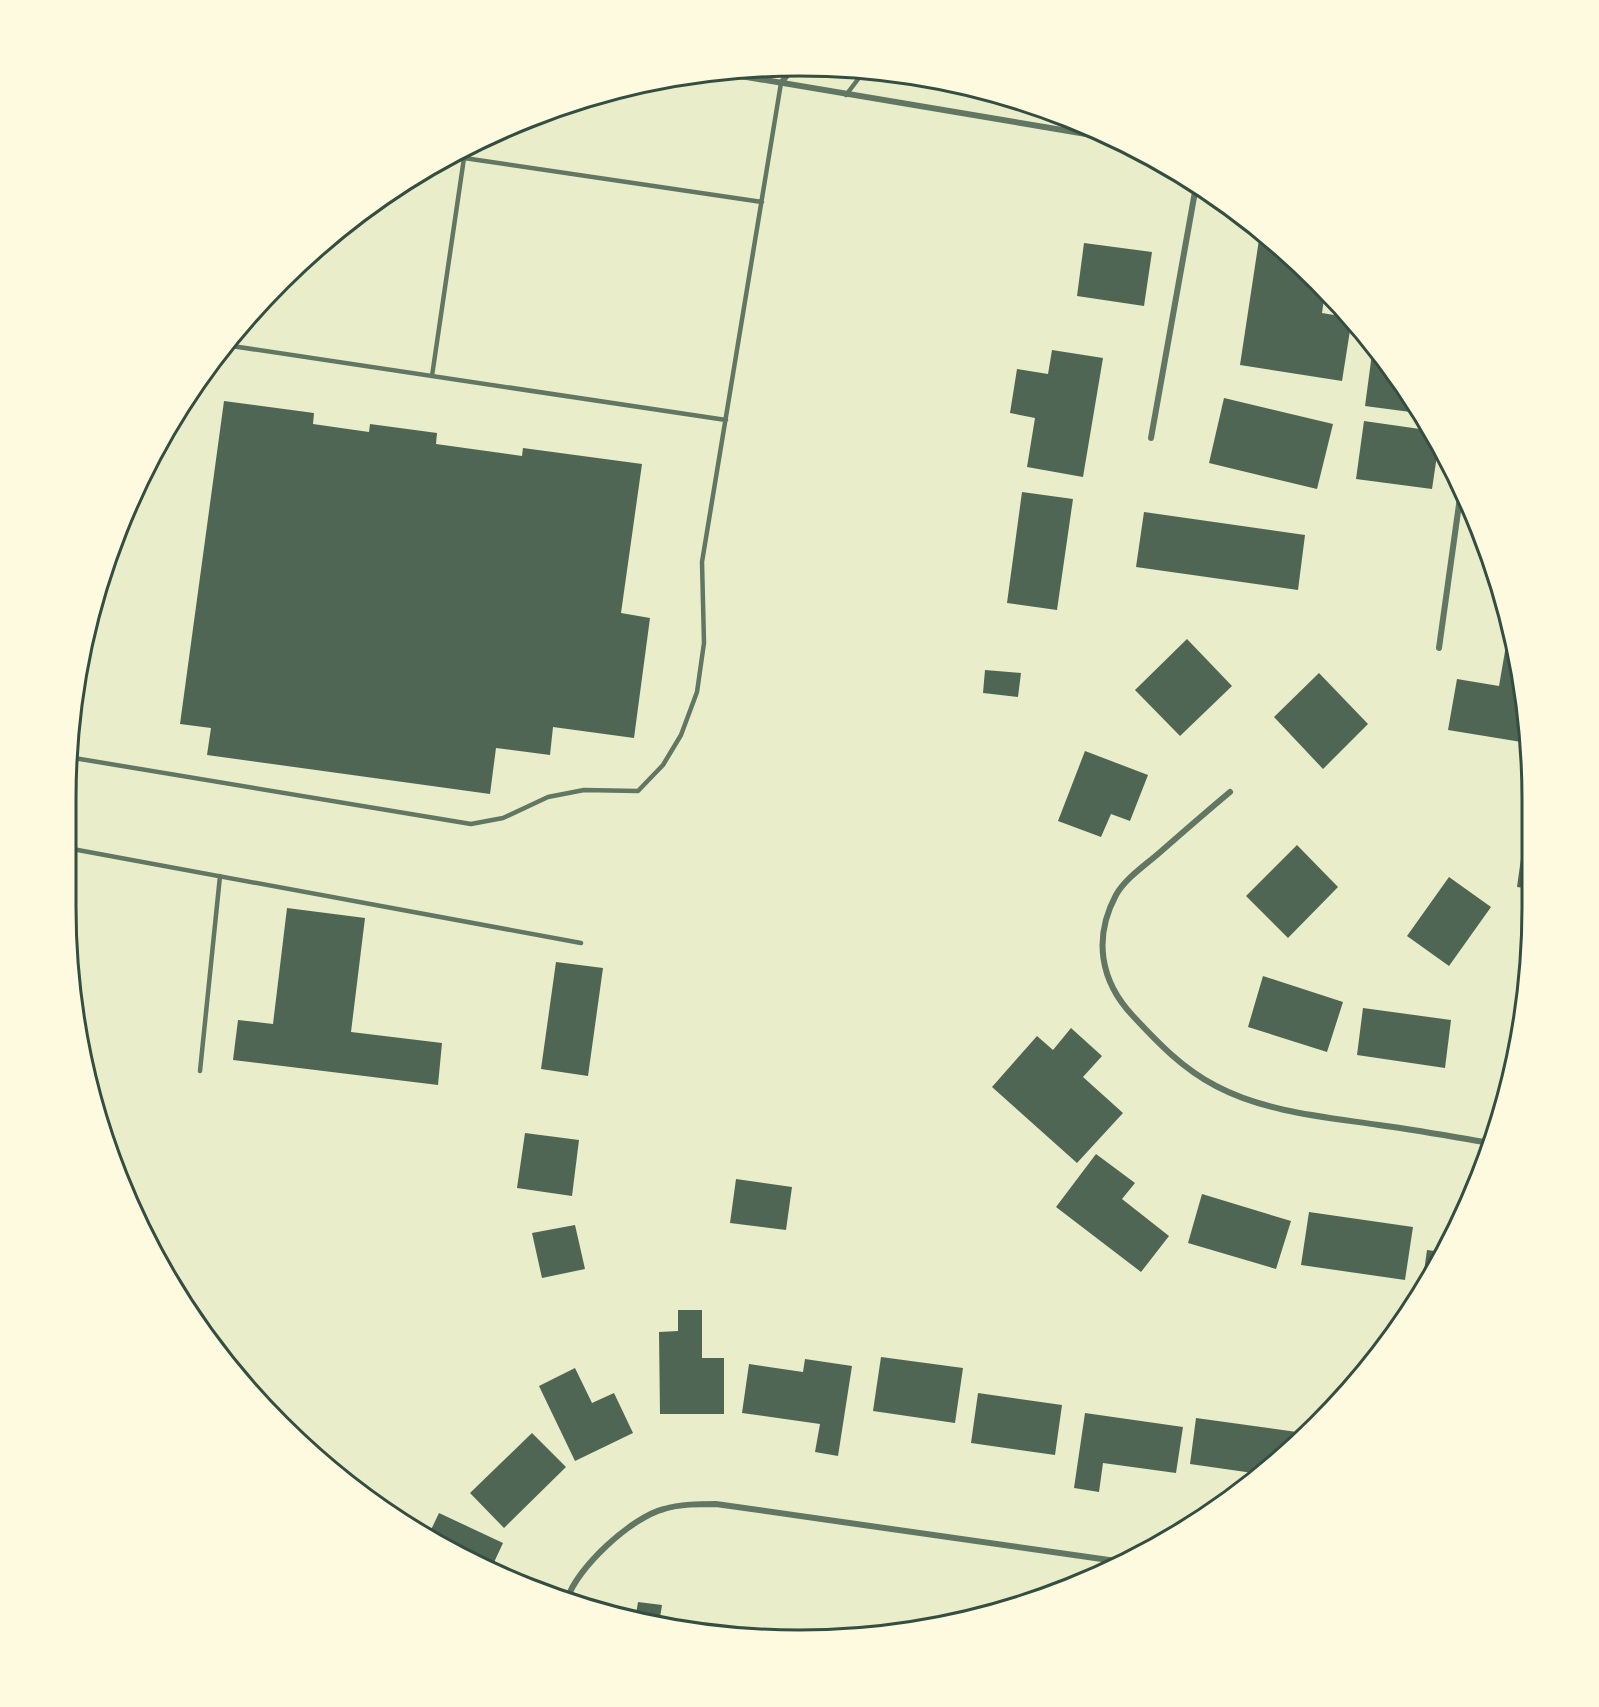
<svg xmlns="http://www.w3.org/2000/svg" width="1599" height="1707" font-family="Literata,serif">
	<rect width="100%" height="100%" fill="#e9edc9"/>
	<!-- building -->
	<path fill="#4f6655" d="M1260,233L1263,234L1325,292L1322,313L1352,318L1342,381L1240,365Z
		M1084,243L1152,252L1144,306L1077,296Z
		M1373,346L1418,410V413L1365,406Z
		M1052,350L1103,358L1083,477L1027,467L1035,418L1010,413L1017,369L1048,374Z
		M1224,398L1333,424L1317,489L1209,463Z
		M224,401L314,413L313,424L369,432L370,424L437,433L436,444L522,456L523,448L642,464L621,613L650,618L634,738L553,727L550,755L496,748L490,794L207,755L211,728L180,724Z
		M1364,421L1434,431L1439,442L1432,489L1356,479Z
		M1022,492L1073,499L1057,610L1007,603Z
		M1144,512L1305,535L1298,590L1136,567Z
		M1509,628L1527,703L1528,743L1448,730L1457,679L1499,686Z
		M1187,639L1232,686L1180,736L1135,690Z
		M985,670L1021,673L1018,697L983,693Z
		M1319,673L1368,724L1323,769L1274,717Z
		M1085,751L1148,775L1130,821L1111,814L1101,837L1058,821Z
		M1524,837L1531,838L1532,889L1517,887Z
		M1297,845L1338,887L1288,938L1246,896Z
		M1449,877L1491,907L1449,966L1407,936Z
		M287,908L365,918L351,1032L442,1043L438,1085L233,1060L238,1020L273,1024Z
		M556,962L603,968L588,1076L541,1069Z
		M1263,976L1343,1002L1327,1052L1248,1027Z
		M1363,1008L1451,1020L1445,1068L1357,1055Z
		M1071,1028L1102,1056L1083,1077L1123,1113L1077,1163L992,1087L1037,1036L1053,1050Z
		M525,1133L579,1140L572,1196L517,1188Z
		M1096,1154L1135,1183L1122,1199L1169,1236L1141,1272L1056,1207Z
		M736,1179L792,1187L786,1230L730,1223Z
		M1202,1194L1291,1221L1276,1269L1188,1243Z
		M1309,1212L1413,1227L1405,1280L1301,1265Z
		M575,1225L585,1269L542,1278L532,1233Z
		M1427,1250L1443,1252L1421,1293Z
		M678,1310H702V1358H724V1414H660L659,1332L678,1331Z
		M881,1357L963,1368L955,1423L873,1411Z
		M805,1359L852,1366L838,1456L815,1452L820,1424L742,1413L749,1364L803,1372Z
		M575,1368L592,1403L614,1393L633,1433L575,1461L539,1386Z
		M978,1393L1062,1405L1055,1455L971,1443Z
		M1085,1413L1183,1427L1176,1473L1103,1463L1099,1492L1074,1488Z
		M1196,1418L1297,1432L1296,1445L1260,1474L1190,1464Z
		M532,1433L566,1467L504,1528L470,1493Z
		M439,1513L503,1543L490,1571L475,1565L429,1534Z
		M638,1602L662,1605L659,1624L635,1620Z
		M874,1628L904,1632L873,1635Z
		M749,1630L796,1637V1638L748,1639Z"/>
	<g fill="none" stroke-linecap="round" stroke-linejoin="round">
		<!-- service -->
		<path stroke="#617663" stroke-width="4.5" d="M846,95L865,70
			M225,345L726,420
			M432,376L464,158L762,202
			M68,757L471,824L503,818L548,797L584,790L638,791L663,765L681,735L697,692L704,643L702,562L781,83
			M67,848L581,943
			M200,1071L220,876"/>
		<!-- minor -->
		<path stroke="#617663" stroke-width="6" d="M717,72L1116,139
			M781,83L792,69
			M1151,438L1196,186
			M1439,648L1461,490
			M1230,792C1206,812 1182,833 1158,854C1144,866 1125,879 1116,895C1093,938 1100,981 1133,1016C1158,1043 1183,1069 1216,1086C1265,1112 1325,1117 1379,1125C1416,1130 1454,1137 1491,1143
			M567,1600C576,1568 632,1517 664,1509C680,1504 699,1504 716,1504L1123,1562"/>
	</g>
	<!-- crop -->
	<path d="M0 0H1599V1707H0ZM799 76H799A723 723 0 0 1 1522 799V907A723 723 0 0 1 799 1630H799A723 723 0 0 1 76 907V799A723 723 0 0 1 799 76Z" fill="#fefae0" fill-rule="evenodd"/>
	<path fill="none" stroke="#344e41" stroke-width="3" d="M799 76H799A723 723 0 0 1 1522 799V907A723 723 0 0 1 799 1630H799A723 723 0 0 1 76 907V799A723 723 0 0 1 799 76Z"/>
</svg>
